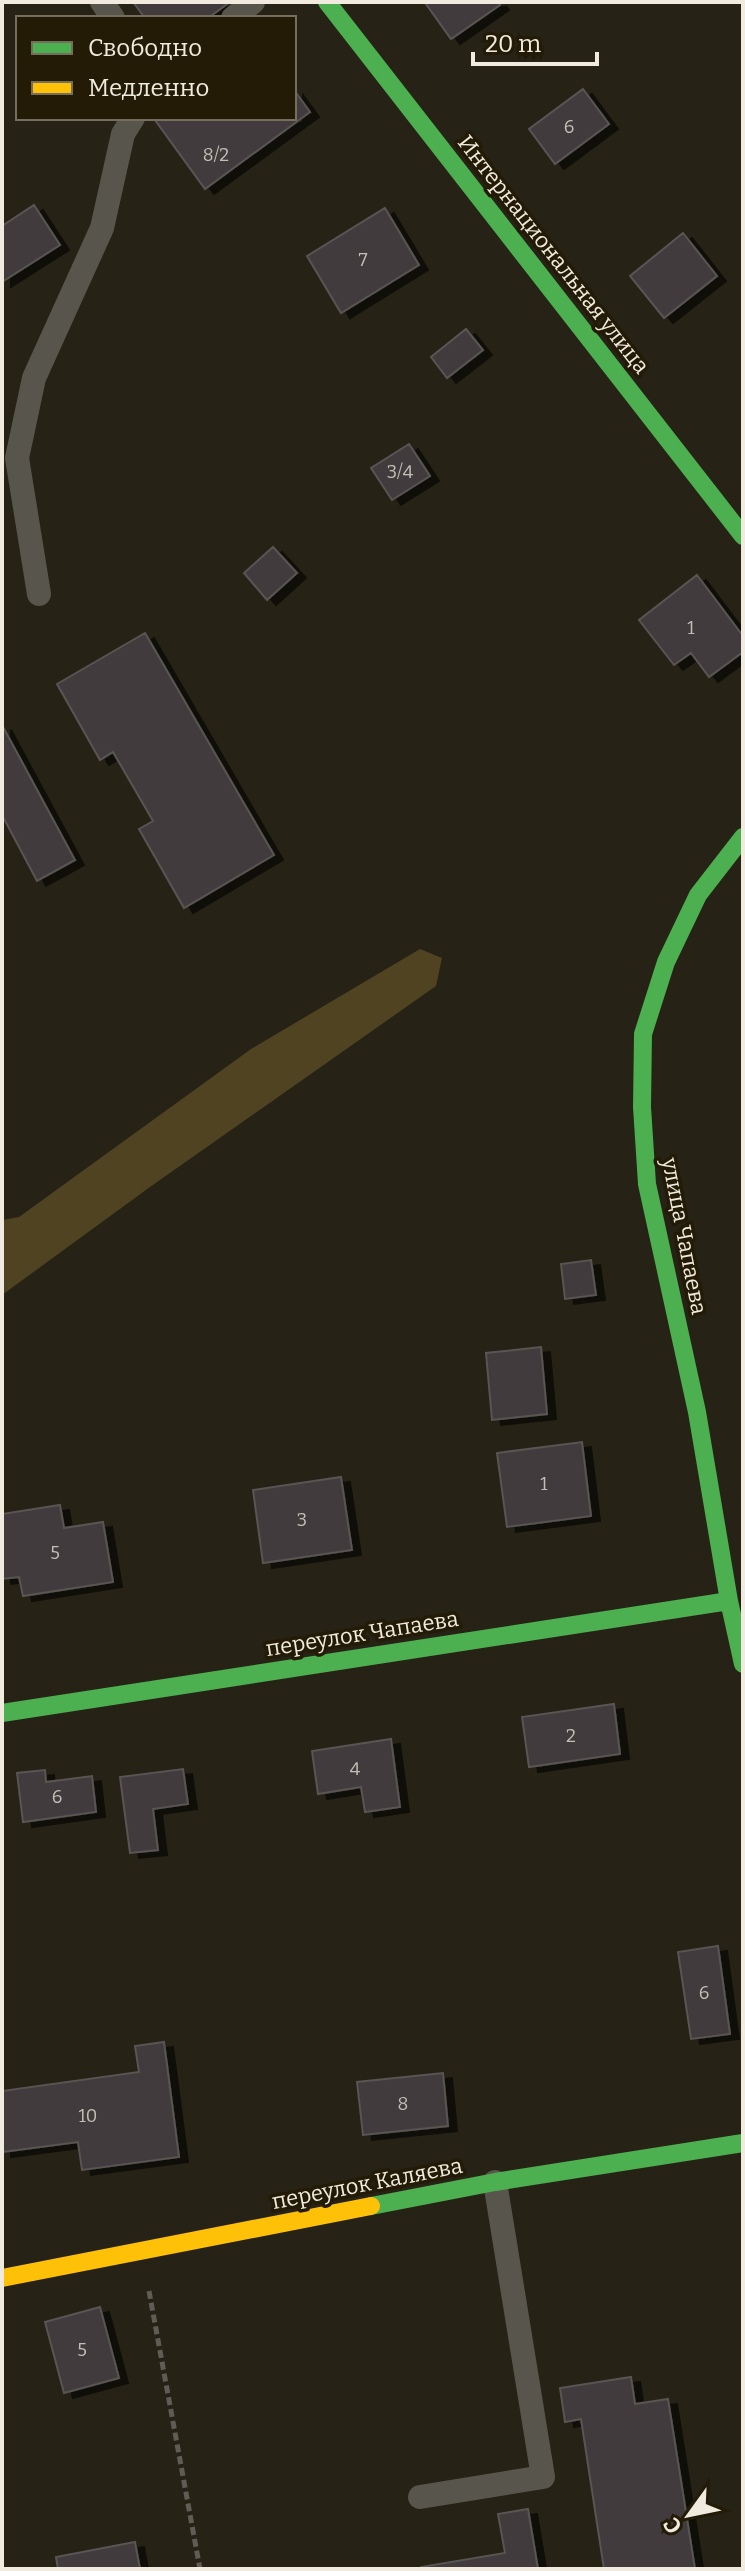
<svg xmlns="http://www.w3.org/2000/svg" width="745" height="2571" font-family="Bitter,serif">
	<defs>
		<filter id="shadow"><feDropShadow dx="9" dy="5" stdDeviation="0" flood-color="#0009"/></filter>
	</defs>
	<rect width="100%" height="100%" fill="#262215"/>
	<!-- green -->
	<path fill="#4f4321" d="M420,949L442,958L436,986L150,1187L2,1295V1220L19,1217L251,1049Z"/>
	<!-- building -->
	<path fill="#423b3e" stroke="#585453" stroke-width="2" filter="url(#shadow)" d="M133,2H230L208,18H145Z
		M429,2H498L500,5L451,39L426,4Z
		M583,89L609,124L555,164L529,129Z
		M294,90L310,112L205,189L155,120L157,118H294Z
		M34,205L60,245L2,282V226Z
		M385,208L419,265L341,313L307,256Z
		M683,233L717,276L664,318L630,276Z
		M466,329L483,350L447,378L431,357Z
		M409,444L430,476L392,500L371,468Z
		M273,547L297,573L267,600L244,573Z
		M697,575L743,636V652L709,677L691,653L674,665L639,620Z
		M145,633L274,855L184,908L139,829L153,821L113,752L100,760L57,684Z
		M2,725L75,860L37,881L2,815Z
		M591,1260L596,1295L565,1299L561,1264Z
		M541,1347L547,1414L492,1420L486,1353Z
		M582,1442L591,1516L507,1527L497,1453Z
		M341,1477L352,1550L263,1563L253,1490Z
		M60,1505L64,1528L103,1522L113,1582L23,1596L19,1577L2,1579V1514Z
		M614,1704L620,1754L529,1767L522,1717Z
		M391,1739L400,1807L365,1812L361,1787L318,1794L312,1751Z
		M183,1769L188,1804L153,1809L158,1850L130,1853L120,1777Z
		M45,1770L46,1782L92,1776L96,1812L23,1822L17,1773Z
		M718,1946L730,2034L691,2039L678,1952Z
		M164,2042L179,2157L82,2170L78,2142L2,2152V2091L139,2072L135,2046Z
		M443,2073L448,2126L363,2135L357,2082Z
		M100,2307L119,2378L64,2393L45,2322Z
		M631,2377L635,2404L668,2399L695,2569H604L581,2419L565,2422L560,2388Z
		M528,2509L538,2569H421V2567L505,2553L498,2514Z
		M135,2542L140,2569H58L56,2557Z"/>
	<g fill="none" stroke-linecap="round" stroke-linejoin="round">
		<!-- path -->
		<path stroke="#5e5c54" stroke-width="5" stroke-dasharray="8 4" stroke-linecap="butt" d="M149,2291L200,2569"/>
		<!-- lane -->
		<path stroke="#58554c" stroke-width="24" d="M102,2L113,18
			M233,18L253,2
			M39,594L17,458L34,378L102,228L123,134L133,118
			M420,2497L543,2477L495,2182"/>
		<!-- fast -->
		<path stroke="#4caf50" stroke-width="18" d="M327,2L743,536
			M743,837L698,895L666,962L643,1034L642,1107L647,1184L697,1412L729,1601L743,1664
			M2,1713L729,1601
			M371,2206L495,2182L743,2143"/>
		<!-- slow -->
		<path stroke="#ffc107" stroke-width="18" d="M2,2278L371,2206"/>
	</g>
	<g text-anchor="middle" stroke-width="7" stroke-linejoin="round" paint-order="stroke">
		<!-- number labels -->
		<g font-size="18" fill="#c4bfb6">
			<text x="569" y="133">6</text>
			<text x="216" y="161">8/2</text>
			<text x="363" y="266">7</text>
			<text x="400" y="478">3/4</text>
			<text x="691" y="634">1</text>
			<text x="544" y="1490">1</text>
			<text x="302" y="1526">3</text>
			<text x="55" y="1559">5</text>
			<text x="571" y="1742">2</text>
			<text x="355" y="1775">4</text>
			<text x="57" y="1803">6</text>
			<text x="704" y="1999">6</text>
			<text x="403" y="2110">8</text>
			<text x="88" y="2122">10</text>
			<text x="82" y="2356">5</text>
		</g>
		<!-- street labels -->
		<g font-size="22" fill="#f0ebde" stroke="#231b05">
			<text transform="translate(554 254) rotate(52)" y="8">Интернациональная улица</text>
			<text transform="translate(685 1236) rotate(79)" y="8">улица Чапаева</text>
			<text transform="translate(362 1633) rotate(-9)" y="8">переулок Чапаева</text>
			<text transform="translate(367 2183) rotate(-11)" y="8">переулок Каляева</text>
		</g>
	</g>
	<!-- border -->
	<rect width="745" height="2571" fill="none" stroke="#f0ebde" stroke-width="8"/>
	<!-- legend -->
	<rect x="16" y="16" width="280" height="104" fill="#231b05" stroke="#756e5c" stroke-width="2"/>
	<rect x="32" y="42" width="40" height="12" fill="#4caf50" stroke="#756e5c" stroke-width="2"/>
	<text x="88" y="56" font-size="24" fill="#f0ebde">Свободно</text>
	<rect x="32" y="82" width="40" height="12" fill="#ffc107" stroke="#756e5c" stroke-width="2"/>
	<text x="88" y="96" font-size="24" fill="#f0ebde">Медленно</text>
	<!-- north arrow -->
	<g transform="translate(689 2515) rotate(237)" stroke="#231b05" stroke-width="6" paint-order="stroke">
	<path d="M0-6L14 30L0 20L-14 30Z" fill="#f0ebde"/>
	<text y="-12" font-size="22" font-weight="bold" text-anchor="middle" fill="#f0ebde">С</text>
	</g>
	<!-- scale -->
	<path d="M473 52v12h124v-12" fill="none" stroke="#f0ebde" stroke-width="4"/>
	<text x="485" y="52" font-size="24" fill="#f0ebde" stroke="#231b05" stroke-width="6" paint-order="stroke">20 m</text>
</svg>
